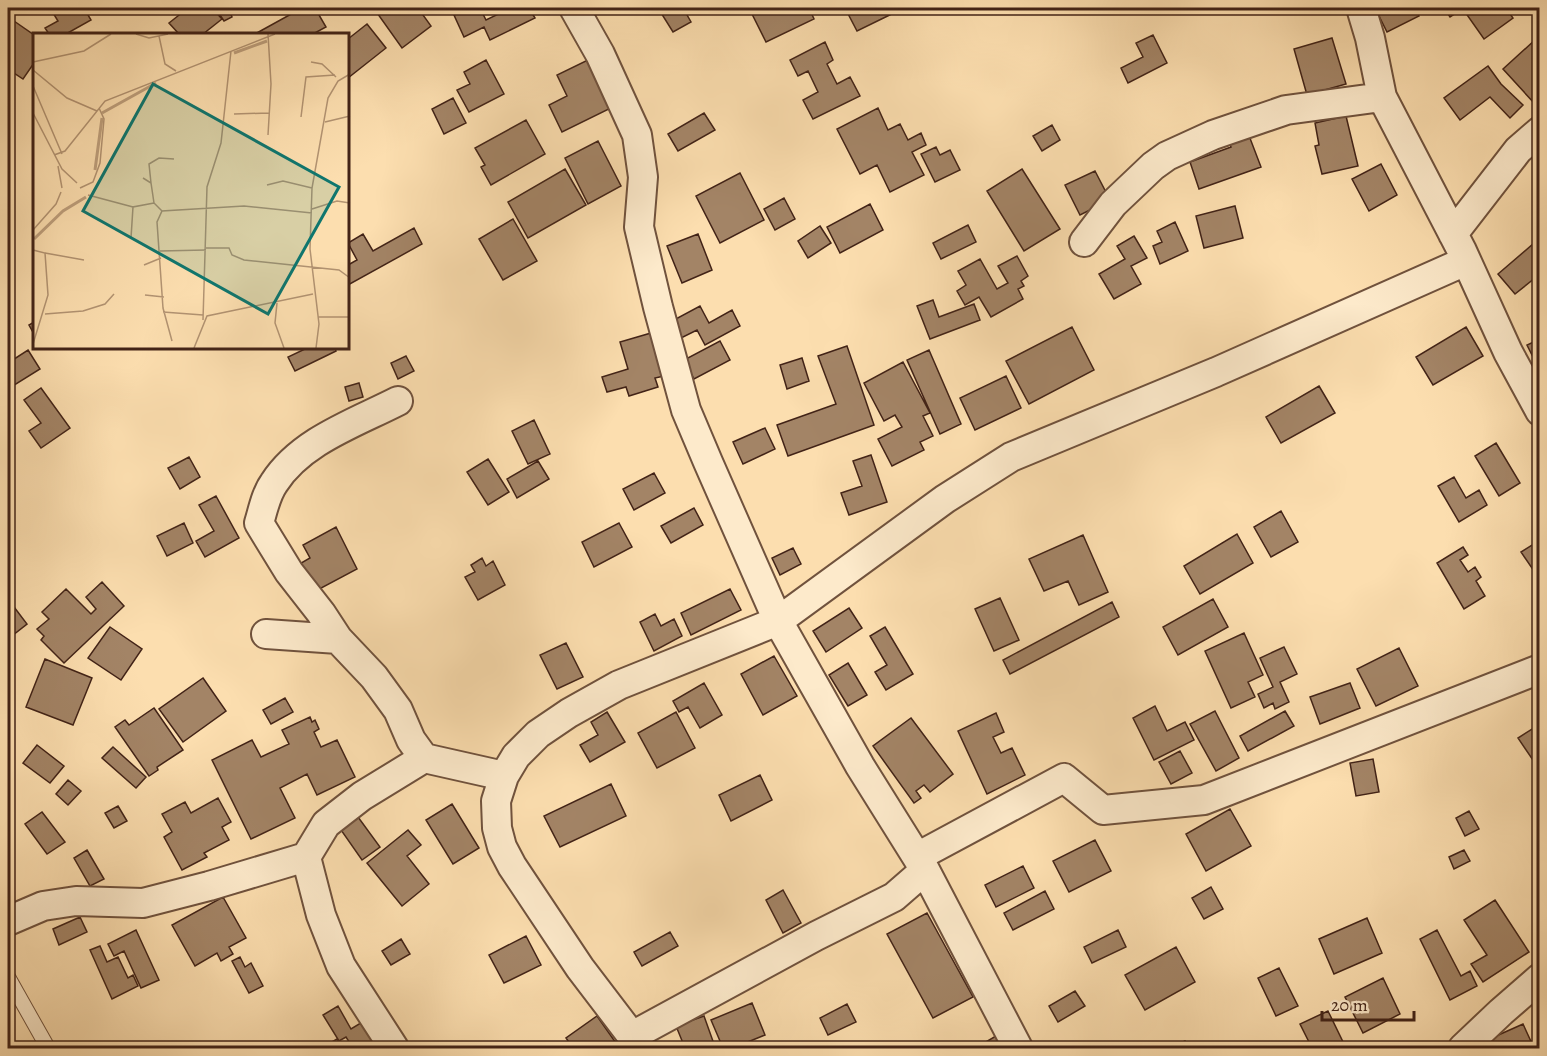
<svg xmlns="http://www.w3.org/2000/svg" width="1547" height="1056" font-family="Alegreya,serif">
	<rect width="100%" height="100%" fill="#fcdeaf"/>
	<filter id="stains"><feTurbulence type="fractalNoise" baseFrequency=".00333" numOctaves="4"/><feColorMatrix values="0 0 0 0 .2 0 0 0 0 .09 0 0 0 0 .02 0 0 0 .5 -.17"/></filter>
	<radialGradient id="worn" r=".72"><stop offset=".6" stop-color="#630" stop-opacity="0"/><stop offset="1" stop-color="#630" stop-opacity=".3"/></radialGradient>
	<!-- building -->
	<path fill="#a38466" stroke="#422317" stroke-width="1.5" d="M50,8H84L91,20L66,34H49L45,28L58,21Z
		M188,8H212L222,19L203,34H179L169,23Z
		M302,8H315L326,27L313,34H255Z
		M379,8H418L431,26L402,48L375,10Z
		M469,8H480L486,20L511,8H529L535,18L490,40L484,27L464,37L454,15Z
		M658,8H683L691,22L673,32Z
		M749,8H809L814,19L766,42Z
		M845,8H904L857,31Z
		M1017,8H1032L1020,14Z
		M1375,8H1414L1419,16L1387,32Z
		M1444,8H1464L1450,17Z
		M1471,8H1506L1513,18L1484,39L1465,12Z
		M229,10L232,17L224,21L220,15Z
		M14,21L34,35V63L23,79L8,69V31Z
		M367,24L386,48L348,78V39Z
		M1153,35L1167,63L1128,83L1121,68L1143,57L1136,43Z
		M1332,38L1346,84L1307,95L1294,49Z
		M1536,39L1540,42V98L1534,103L1503,69Z
		M825,42L833,60L827,64L837,84L850,77L860,96L813,119L803,100L818,92L808,71L798,76L790,60Z
		M592,58L615,106L562,132L549,105L567,96L557,75Z
		M486,60L504,94L469,112L457,90L470,84L464,72Z
		M1488,66L1501,84L1523,105L1510,118L1490,97L1460,120L1444,98Z
		M453,98L466,123L444,134L432,109Z
		M878,108L888,130L900,124L908,140L921,133L926,145L912,152L924,175L890,192L877,165L860,174L837,129Z
		M704,113L715,130L678,151L668,134Z
		M1346,116L1358,166L1322,174L1315,146L1319,145L1315,123Z
		M526,120L545,154L491,185L481,167L485,165L475,148Z
		M1052,125L1060,140L1042,151L1033,136Z
		M1248,133L1261,167L1199,189L1190,162L1231,147L1228,140Z
		M598,141L621,186L588,204L565,158Z
		M936,147L940,155L950,150L960,170L935,182L921,154Z
		M1381,164L1397,195L1369,211L1352,179Z
		M565,169L586,205L528,238L508,202Z
		M1022,169L1060,229L1024,251L987,191Z
		M1095,171L1110,200L1080,215L1065,185Z
		M740,173L764,220L720,243L696,196Z
		M784,198L795,219L775,230L764,209Z
		M870,204L883,230L840,253L827,227Z
		M1235,206L1243,238L1204,248L1196,216Z
		M513,219L537,261L503,280L479,239Z
		M1175,222L1188,251L1160,264L1153,246L1162,242L1157,231Z
		M968,225L976,242L941,259L933,243Z
		M820,226L831,243L808,258L798,241Z
		M414,228L422,244L348,285V265L357,260L348,243L363,234L373,251Z
		M698,234L712,270L682,283L667,246Z
		M1134,236L1147,258L1131,266L1141,284L1114,299L1099,274L1125,259L1117,246Z
		M1540,238V274L1515,294L1498,274Z
		M1017,256L1028,276L1021,281L1024,286L1018,289L1023,299L991,317L979,297L965,305L957,291L966,285L958,271L980,259L997,289L1008,283L998,266Z
		M933,300L939,317L974,304L980,320L930,339L917,306Z
		M700,306L709,323L732,310L740,326L705,345L697,330L681,338L672,321Z
		M34,322V334L29,325Z
		M1072,327L1094,370L1029,404L1006,361Z
		M1466,327L1483,356L1433,385L1416,357Z
		M651,333L664,376L655,378L658,387L629,396L626,387L607,392L602,377L628,369L620,342Z
		M1540,339V371L1527,345Z
		M720,341L730,360L694,379L684,360Z
		M847,346L874,425L788,456L777,425L836,404L818,356Z
		M307,348H335L336,351L295,371L288,357Z
		M28,350L40,369L8,389V363Z
		M929,350L961,424L940,434L907,360Z
		M406,356L414,371L398,379L391,363Z
		M802,358L809,381L787,389L780,365Z
		M903,362L930,413L923,416L933,436L920,442L924,450L892,466L878,439L902,427L895,415L884,421L864,383Z
		M1006,376L1021,408L975,430L960,398Z
		M359,383L363,397L349,401L345,387Z
		M1319,386L1335,413L1281,443L1266,417Z
		M41,388L70,428L41,448L29,431L41,423L24,400Z
		M534,420L550,454L528,464L512,431Z
		M765,428L775,449L743,464L733,442Z
		M1496,443L1520,483L1499,496L1475,456Z
		M871,455L887,502L849,515L841,493L862,486L853,461Z
		M189,457L200,477L180,489L168,468Z
		M488,459L509,492L488,505L467,472Z
		M538,461L549,479L517,498L507,479Z
		M654,473L665,493L634,510L623,489Z
		M1454,477L1466,498L1479,490L1487,505L1459,522L1438,486Z
		M216,496L239,538L205,557L196,541L214,531L199,505Z
		M694,508L703,525L671,543L661,526Z
		M1281,511L1298,542L1271,557L1254,527Z
		M184,523L193,543L167,556L157,536Z
		M619,523L632,547L594,567L582,542Z
		M336,527L357,569L310,594L296,566L310,558L303,545Z
		M1237,534L1253,563L1200,594L1184,566Z
		M1083,535L1108,592L1079,605L1068,581L1044,591L1029,559Z
		M1540,540V571L1536,574L1521,552Z
		M1463,547L1468,555L1460,560L1468,572L1475,567L1481,577L1476,581L1485,596L1464,609L1437,563Z
		M793,548L801,564L780,575L772,558Z
		M482,558L486,566L493,561L505,585L478,600L465,577L475,572L471,565Z
		M102,582L124,606L64,663L41,640L44,636L37,629L49,619L42,612L66,589L91,614L96,609L86,597Z
		M730,589L741,610L691,635L681,613Z
		M1000,598L1019,640L994,651L975,609Z
		M8,599L27,624L8,639Z
		M1213,599L1228,627L1178,655L1163,627Z
		M1112,602L1119,617L1010,674L1003,660Z
		M849,608L862,628L826,652L813,631Z
		M655,614L661,626L674,619L682,636L654,651L640,622Z
		M110,627L142,649L121,680L88,658Z
		M885,627L913,674L886,690L875,672L887,665L870,636Z
		M1244,633L1263,675L1248,682L1255,697L1231,708L1205,651Z
		M566,643L583,677L557,689L540,655Z
		M1284,647L1297,674L1280,682L1289,702L1275,709L1273,703L1264,708L1258,694L1273,687L1260,658Z
		M1399,648L1418,686L1376,706L1357,669Z
		M774,656L797,696L763,715L741,674Z
		M45,659L92,678L73,725L26,707Z
		M848,663L867,695L848,706L829,675Z
		M203,678L226,711L183,742L159,709Z
		M704,683L722,715L700,728L688,707L679,712L673,701Z
		M1350,683L1360,708L1320,724L1310,697Z
		M285,698L293,712L271,724L263,710Z
		M1155,706L1167,731L1185,722L1194,740L1154,760L1133,718Z
		M154,708L183,750L157,767L158,770L149,776L115,727L125,720L129,725Z
		M1215,711L1239,758L1216,771L1190,724Z
		M1285,711L1294,726L1248,751L1240,736Z
		M607,712L625,742L590,762L580,745L598,735L591,722Z
		M676,712L695,748L657,768L638,733Z
		M996,713L1004,732L993,737L1001,753L1012,748L1025,775L987,794L958,731Z
		M310,717L312,722L315,720L319,729L314,732L321,747L337,740L355,777L317,795L307,774L280,788L295,818L251,839L212,760L252,740L261,757L289,744L282,730Z
		M911,718L953,774L930,792L924,785L916,791L921,798L914,803L873,746Z
		M1540,724V765L1537,766L1518,738Z
		M37,745L64,766L50,783L23,763Z
		M113,747L146,777L136,788L102,758Z
		M1180,751L1192,773L1171,784L1159,762Z
		M1373,759L1379,792L1356,796L1350,763Z
		M760,775L772,800L731,821L719,795Z
		M68,780L81,791L68,805L56,794Z
		M611,784L626,816L560,847L544,816Z
		M218,798L231,822L222,827L229,840L204,853L207,857L182,870L164,837L172,832L162,814L185,802L191,813Z
		M452,804L479,848L453,864L426,820Z
		M118,806L127,821L114,828L105,813Z
		M1230,809L1251,846L1206,871L1186,834Z
		M1469,811L1479,829L1465,836L1456,818Z
		M42,812L65,842L47,854L25,824Z
		M358,817L380,847L362,860L341,830Z
		M408,830L421,845L407,856L429,884L402,906L367,863Z
		M1095,840L1111,871L1069,892L1053,861Z
		M87,850L104,879L90,886L74,858Z
		M1464,850L1470,861L1454,869L1449,857Z
		M1023,866L1034,888L996,907L985,885Z
		M1211,887L1223,909L1204,919L1192,898Z
		M783,890L801,923L783,933L766,900Z
		M1045,891L1054,909L1013,930L1004,913Z
		M223,897L246,938L229,947L233,954L221,961L217,953L195,966L172,925Z
		M1495,900L1529,952L1483,982L1471,964L1487,955L1464,920Z
		M927,913L973,997L933,1018L887,934Z
		M80,917L87,932L59,945L53,929Z
		M1367,918L1382,953L1334,974L1319,939Z
		M136,930L159,980L141,988L124,951L114,956L108,944Z
		M1118,930L1126,947L1092,963L1084,947Z
		M1437,930L1461,976L1470,971L1477,986L1450,1000L1420,939Z
		M670,932L678,946L642,966L634,952Z
		M526,936L541,965L504,983L489,955Z
		M401,939L410,954L391,965L382,951Z
		M100,946L107,962L118,957L128,978L133,975L138,986L112,999L90,950Z
		M1176,947L1195,982L1145,1010L1125,975Z
		M240,957L245,967L251,963L263,986L249,993L232,961Z
		M1279,968L1298,1006L1276,1016L1258,978Z
		M1383,978L1400,1014L1363,1033L1345,997Z
		M1075,991L1085,1006L1058,1022L1049,1006Z
		M752,1003L765,1035L733,1048H723L711,1020Z
		M847,1004L856,1022L828,1035L820,1018Z
		M338,1006L351,1029L364,1021L379,1046L375,1048H353L346,1037L339,1041L323,1015Z
		M1328,1011L1346,1048H1312L1300,1024Z
		M597,1016L616,1043L608,1048H573L566,1038Z
		M704,1016L714,1044L702,1048H685L676,1026Z
		M1523,1024L1534,1048H1488L1485,1041Z
		M1001,1033L1009,1048H987L984,1043Z
		M337,1039L343,1048H321Z
		M1185,1041L1188,1048H1168Z"/>
	<g fill="none" stroke-linecap="round" stroke-linejoin="round">
		<defs>
			<path id="service" d="M8,977L48,1048"/>
			<path id="minor" d="M574,8L600,54L637,135L643,177L639,227L658,307L686,410L708,462L778,621L860,766L925,870L1018,1048
				M1361,8L1370,38L1382,97L1462,251L1508,352L1540,411
				M1453,234L1518,150L1540,131
				M1084,242L1113,204L1153,166L1167,156L1213,135L1286,110L1382,97
				M266,634L338,639L374,677L398,710L411,740L424,758L504,776
				M338,639L321,613L289,572L259,523C263,510 266,494 274,483C301,441 355,423 398,401
				M917,857L1064,778L1103,810L1204,800L1540,669
				M8,921L43,906L76,901L143,903L209,886L306,857
				M632,1036L816,936L894,897L925,870
				M394,1048L341,966L321,915L306,857L326,824L362,796L424,758
				M641,1048L580,968L512,866L502,847L497,828L496,801L504,776L516,756L538,734L569,713L619,685L778,621L945,499L1011,457L1216,372L1466,261
				M1463,1048L1501,1012L1540,978"/>
		</defs>
		<!-- service casing -->
		<use href="#service" stroke="#70523d" stroke-width="16"/>
		<!-- minor casing -->
		<use href="#minor" stroke="#70523d" stroke-width="32"/>
		<!-- service -->
		<use href="#service" stroke="#fdeacb" stroke-width="14"/>
		<!-- minor -->
		<use href="#minor" stroke="#fdeacb" stroke-width="28"/>
	</g>
	<!-- overview -->
	<g transform="translate(33 33)">
		<rect width="316" height="316" fill="#fcdeaf"/>
		<path fill="none" stroke="#bd9e7b" stroke-width="3" d="M201,20L234,8M69,80L123,50M62,137L69,85M1,206L30,178L53,164"/>
		<path fill="none" stroke="#b29372" stroke-width="1.5" d="M103,1L116,5L135,1M126,3L132,31L143,38M0,29L51,18L78,1M278,29L289,31L303,44M0,37L34,65L64,78M0,53L29,121M0,80L29,136L44,150M201,81L236,80M268,84L273,44L302,42M292,89L317,83M235,102L238,51L235,1M21,122L32,118L72,68L242,1M25,133L29,155M110,145L118,150L121,170L129,178M118,150L116,131L126,125L141,126M234,152L250,148L279,155M47,155L60,149L67,130L71,86L66,75M55,162L100,174M279,176L304,168L317,170M0,197L23,171L28,159M98,205L100,174L121,170M173,215H196L199,222L211,227L306,237L317,245M0,217L12,220L15,262L0,311M127,218L173,217M12,220L51,227M111,232L128,225M112,262L131,264M244,270L242,290L251,315M130,279L170,282M12,281L50,278L72,271L81,261M285,284H317M170,287L174,154L188,110L198,18M139,308L130,275L124,189L129,178L211,173L279,180M161,315L174,283L280,261M283,315L286,291L277,216L279,155L295,65L305,48L317,41"/>
		<path fill="#0f766e" fill-opacity="0.15" stroke="#0f766e" stroke-width="3" d="M120,51L306,154L235,281L50,178Z"/>
		<rect width="316" height="316" fill="none" stroke="#422317" stroke-width="3"/>
	</g>
	<!-- margin -->
	<rect width="1547" height="1056" fill="none" stroke="#fcdeaf" stroke-width="30"/>
	<rect x="9" y="9" width="1529" height="1038" fill="none" stroke="#422317" stroke-width="3"/>
	<rect x="15" y="15" width="1517" height="1026" fill="none" stroke="#422317" stroke-width="1.5"/>
	<!-- scale -->
	<path d="M1322 1011v9h92v-9" fill="none" stroke="#422317" stroke-width="3"/>
	<text x="1331" y="1011" font-size="18" fill="#422317" stroke="#fdeacb" stroke-width="4.5" paint-order="stroke">20 m</text>
	<rect width="100%" height="100%" filter="url(#stains)"/>
	<rect width="100%" height="100%" fill="url(#worn)"/>
</svg>
